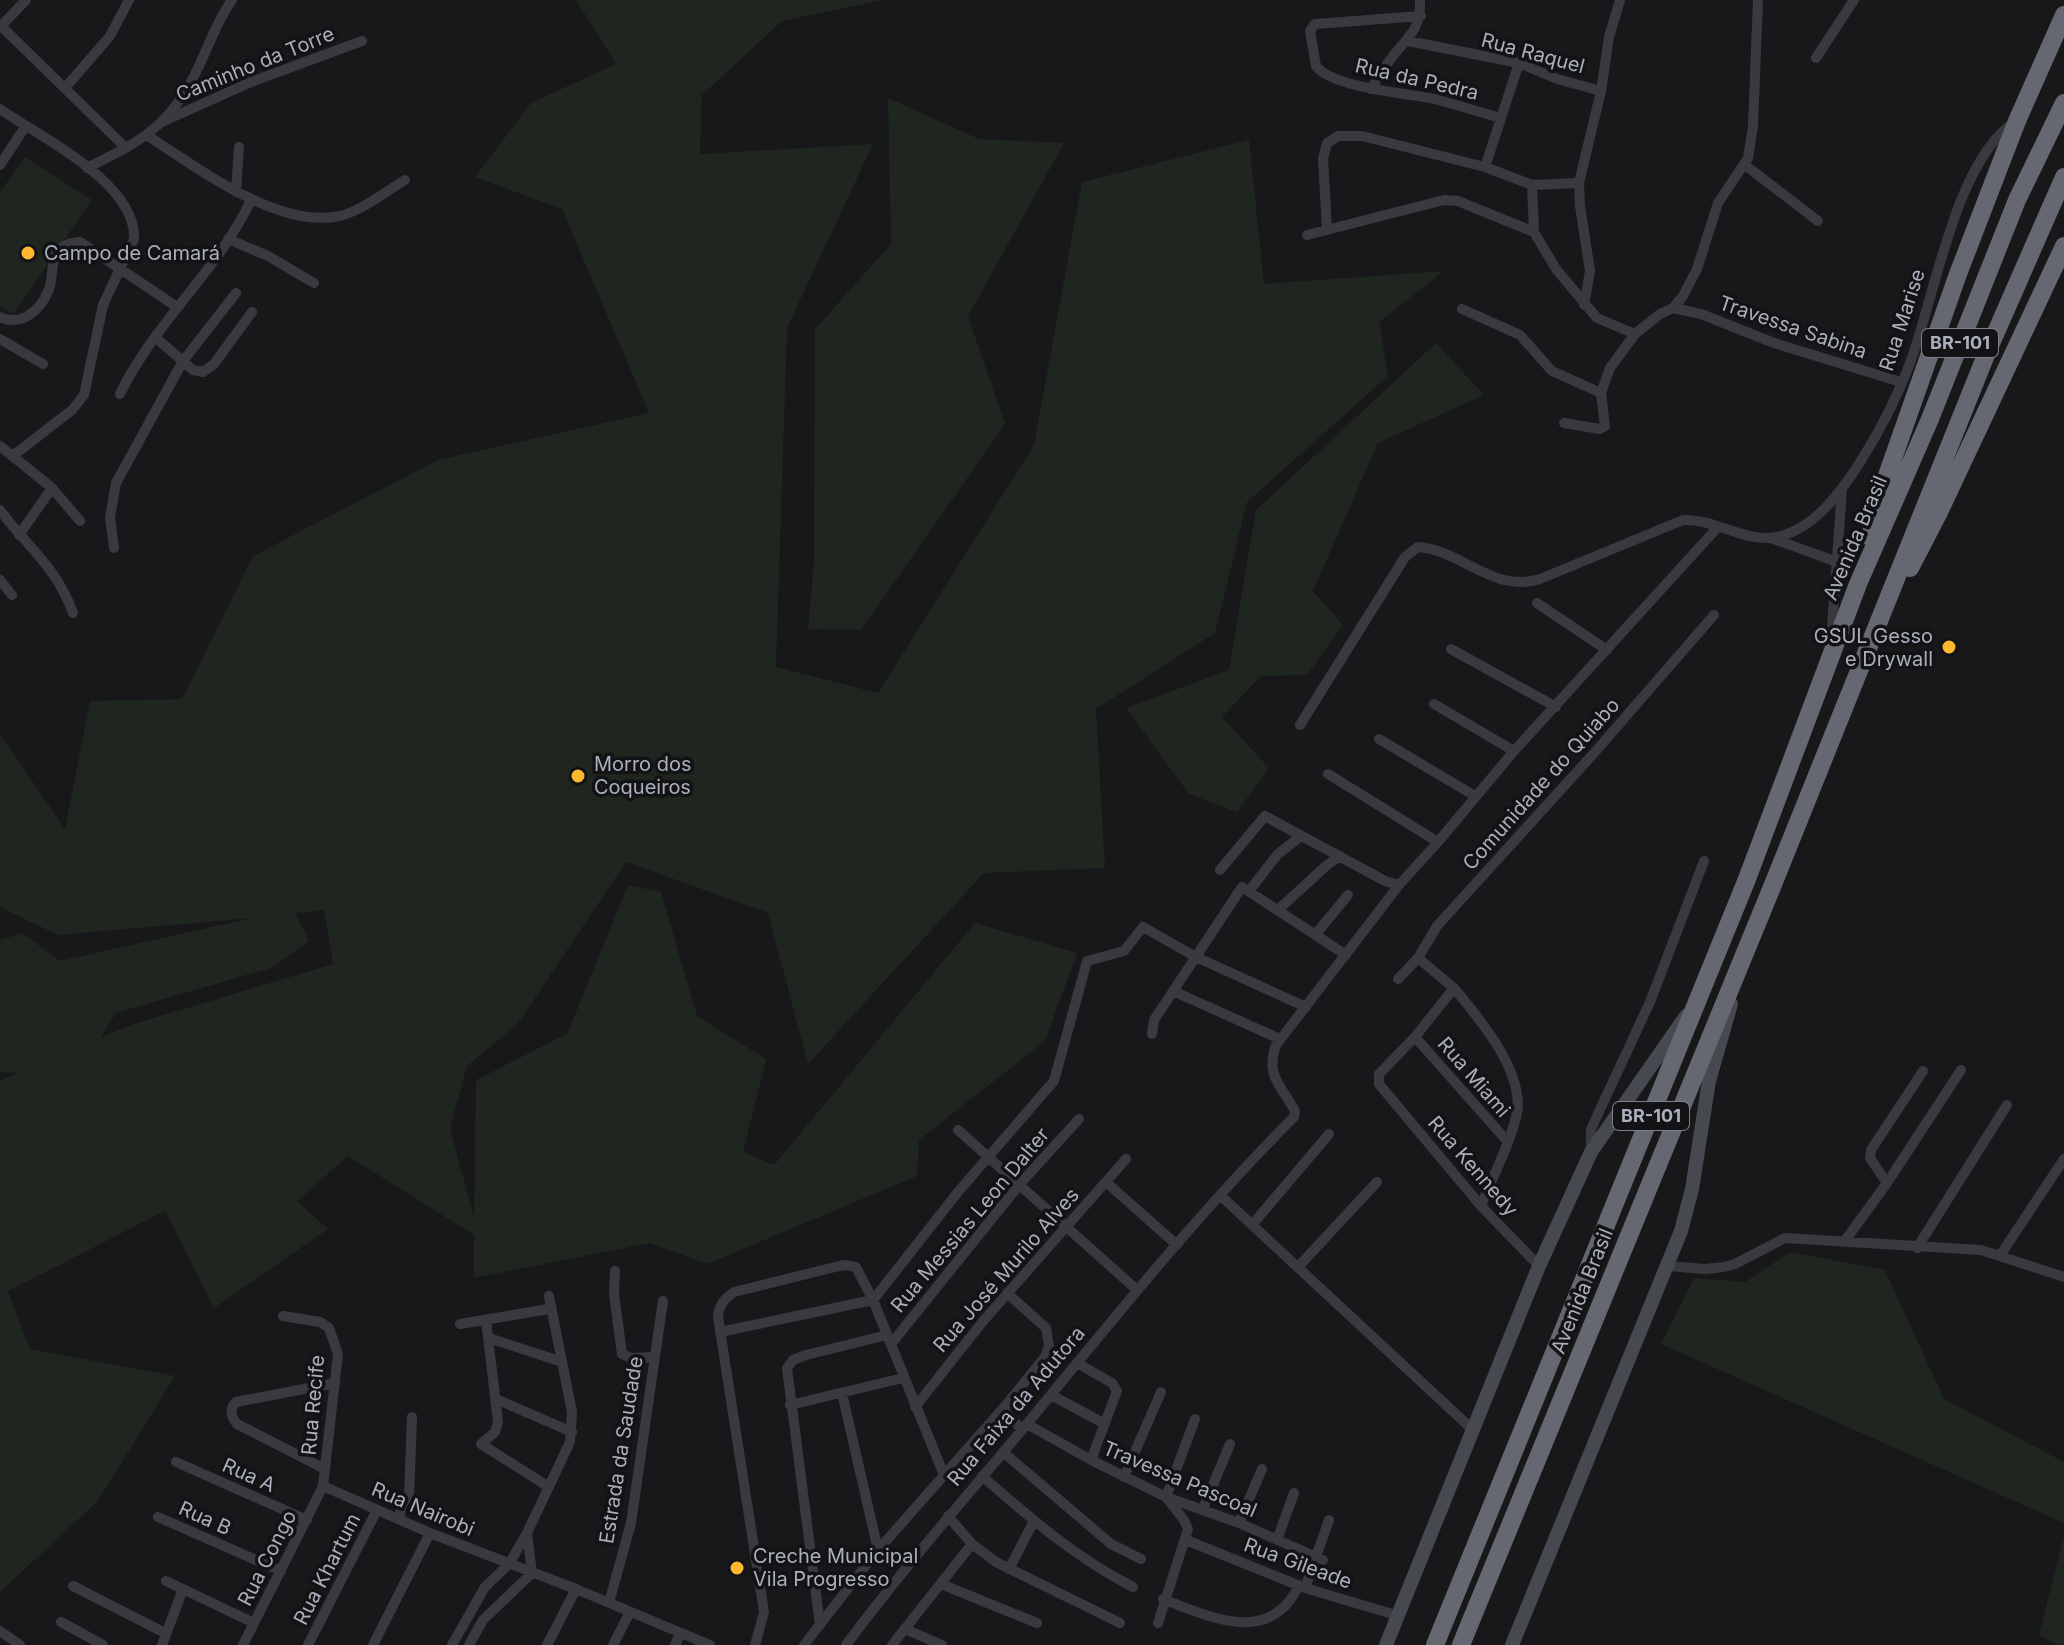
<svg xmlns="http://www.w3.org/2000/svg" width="2064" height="1645" font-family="Inter,sans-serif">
	<rect width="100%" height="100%" fill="#18181b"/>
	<!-- green -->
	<path fill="#1e261f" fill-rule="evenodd" d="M576,0H883L782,21L702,95L700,154L873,144L787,328L776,667L878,693L1034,445L1082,182L1249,140L1264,284L1444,271L1379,322L1388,376L1247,502L1215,633L1096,709L1105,868L984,873L808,1064L768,913L626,862L517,1025L467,1066L450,1129L474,1217L476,1080L567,1034L628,885L661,892L697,1016L766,1059L743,1152L774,1165L975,923L1077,953L1045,1041L919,1140L917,1176L707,1264L650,1243L474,1278V1235L348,1156L297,1201L328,1229L214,1308L165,1211L8,1291L30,1349L175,1376L98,1501L0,1592V1081L17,1073L0,1072V940L22,933L60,961L252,918L58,935L0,907V734L65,829L90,701L182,699L253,556L438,460L649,413L562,209L475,177L531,103L616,64ZM324,910L333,964L134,1024L101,1037L116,1013L271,968L309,941L295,913Z
		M888,98L979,139L1064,143L968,316L1005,424L861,630L808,629L814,562L815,329L891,244Z
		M25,157L92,200L13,314L0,306V192Z
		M1436,343L1484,395L1378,443L1313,591L1343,625L1307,675L1261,676L1222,717L1269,768L1237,812L1189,794L1126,708L1229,670L1256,510Z
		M1790,1252L1885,1270L1944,1399L2064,1462V1523L1661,1344L1694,1278L1745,1282Z
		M2064,1537V1645H2058L2039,1635Z"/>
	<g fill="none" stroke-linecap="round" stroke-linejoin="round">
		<!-- street -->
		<path stroke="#393a40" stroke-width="10" d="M1421,16L1315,24L1310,31L1316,66C1333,88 1406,93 1435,99C1457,105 1479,112 1501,118
			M1,26L126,148
			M0,27L26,0
			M1408,41L1519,63L1557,79L1601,91
			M1816,58L1854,0
			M65,88L110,36L129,0
			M1371,89C1378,78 1385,66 1393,56C1409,36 1421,29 1420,0
			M0,109C40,137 137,183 134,239L103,305L84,395L72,410L14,455
			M164,121L251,82L362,41
			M148,136C198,168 277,229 340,216C363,210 385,192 405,180
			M0,165L25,127
			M1745,165L1818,221
			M1485,167L1519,63
			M87,168C143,140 171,126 199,66C209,45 218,19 232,0
			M1532,185L1534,232L1556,269L1597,318L1635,334
			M236,192L239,147
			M1327,230L1323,159L1327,143L1338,136H1362L1485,167L1532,185L1579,183
			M1307,235L1444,200L1458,201L1534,232
			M228,239L268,256L314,283
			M1584,305L1590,271L1580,206L1579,183L1601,91L1609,37L1620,0
			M1673,308L1701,314L1774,343L1901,382
			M1462,309L1520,335L1552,371L1601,393
			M0,317C22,327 41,310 49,289C56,270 45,244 80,242L177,307
			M155,337L193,370L203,372L214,364L252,312
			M0,339L43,364
			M120,394C154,323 218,271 251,200
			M1564,423L1600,429L1605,426L1601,393L1610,368L1635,334L1660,314L1673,308L1683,296L1697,269L1718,203L1748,158L1753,126L1758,0
			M0,446L52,488L80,521
			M0,510C29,549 56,566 73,613
			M19,535L52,488
			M1771,538L1837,562
			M114,548L110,517L116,483L183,361L236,293
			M0,580L12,595
			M1537,603L1607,650
			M1831,641L1842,489
			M1451,649L1556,707
			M1434,704L1514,751
			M1300,725L1405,557L1418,547C1461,550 1494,594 1540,579L1683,520C1717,518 1748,547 1784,535C1813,526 1834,500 1851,476C1875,440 1895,403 1910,363C1935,297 1955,160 2016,121
			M1379,739L1475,796
			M1328,774L1438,842
			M1220,870L1265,816L1385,881L1399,885L1438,842L1514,751L1718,527
			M1249,891L1278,854L1301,836
			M1278,910L1327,865L1340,856
			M1315,935L1348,895
			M1418,958L1454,988L1415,1037L1379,1074V1084L1481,1206L1539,1266
			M1398,979L1418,958L1437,926L1595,752L1714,615
			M1454,988C1479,1018 1524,1071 1517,1113C1511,1142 1492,1178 1481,1206
			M1173,991L1280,1039
			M1152,1034L1154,1020L1242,887L1346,955
			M1415,1037L1507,1141
			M958,1130L1137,1290
			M1591,1152V1129L1650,1002L1704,861
			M1106,1182L1177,1245
			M1887,1183L1870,1158L1871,1150L1923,1071
			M1221,1196L1473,1430
			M1252,1225L1329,1134
			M1844,1242L1887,1183L1961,1070
			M1917,1248L2007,1105
			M2001,1254L2064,1159
			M1668,1266L1705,1269L1724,1267L1735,1264L1785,1238L1981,1250L2064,1277
			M1298,1267L1377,1182
			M615,1271L614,1294L622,1354L631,1358L655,1357
			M486,1320L498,1422L495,1432L481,1444L549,1487
			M460,1324L549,1309
			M720,1332L873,1300L958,1192L1054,1081L1087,961L1124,951L1143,927L1196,957L1306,1007
			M489,1338L562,1362
			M891,1344L1019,1185L1079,1119
			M1077,1363L1112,1383L1117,1391L1091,1460
			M842,1393L878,1550
			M1051,1395L1105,1424
			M496,1399L572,1432
			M790,1405L903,1378
			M915,1407L984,1320L1126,1159
			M1003,1409L1021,1429
			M1027,1424L1091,1460L1166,1497L1239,1523L1323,1560
			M1003,1452L1111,1544L1141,1559
			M176,1462L307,1520
			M325,1469L237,1424C231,1417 229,1409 236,1402L335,1383
			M982,1476C1030,1518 1076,1558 1133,1587
			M1124,1477L1161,1392
			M323,1486L430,1533L576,1589L710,1645
			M1203,1509L1230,1444
			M948,1516L972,1544L996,1562L1120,1623
			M158,1517L281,1571
			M399,1518L402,1504L409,1497L412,1417
			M1239,1523L1262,1469
			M1186,1540L1305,1588L1399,1616
			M1277,1540L1294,1493
			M1009,1569L1034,1521
			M166,1581L254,1623
			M941,1584L1037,1623
			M73,1586L165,1633
			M1305,1588L1329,1520
			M1163,1599C1214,1619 1271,1645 1299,1585
			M609,1603L631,1523L663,1301
			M61,1622L103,1645
			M1158,1623L1188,1529L1184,1520L1166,1497L1195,1419
			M820,1625L787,1368L793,1360L806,1355L887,1335
			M905,1629L942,1645
			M0,1631L20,1645
			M162,1645L183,1589
			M243,1645L323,1486L338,1354L329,1328L320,1322L283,1316
			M308,1645L377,1510
			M373,1645L430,1533
			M452,1645L485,1587L509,1564L527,1533L570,1442L572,1412L549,1296
			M469,1645L483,1620L532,1573L527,1533
			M547,1645L576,1589
			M613,1645L630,1612
			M675,1645L680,1634
			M755,1645L764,1612L718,1317C719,1305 724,1299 734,1292L835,1267L845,1265L856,1267L873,1300L944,1475
			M804,1645L878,1550L1006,1405L1045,1357L1049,1346L1046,1328L1007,1293
			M846,1645C904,1567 969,1494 1031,1419C1116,1316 1200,1211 1294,1117L1295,1111C1281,1085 1265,1076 1276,1045L1399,885
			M892,1645L972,1544"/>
		<!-- secondary -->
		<path stroke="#474950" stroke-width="14" d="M1386,1645L1539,1266L1591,1152L1686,1016
			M1512,1645L1681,1231L1692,1189L1709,1081L1731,1004"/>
		<!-- highway -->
		<path stroke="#656871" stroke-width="18" d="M1870,537L1884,484L1958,274L2017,121L2064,15
			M1910,568L1940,510L2064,246
			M1435,1645L1747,879L1858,584L1930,419L2017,200L2064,103
			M1461,1645L1772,887L1986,355L2064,177"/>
	</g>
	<!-- markers -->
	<g fill="#feb82d" stroke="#131316" stroke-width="3">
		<circle cx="28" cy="253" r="8"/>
		<circle cx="1949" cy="647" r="8"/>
		<circle cx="578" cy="776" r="8"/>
		<circle cx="737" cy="1568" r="8"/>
	</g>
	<g text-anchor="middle" stroke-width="7" stroke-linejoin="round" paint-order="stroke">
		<!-- shield labels -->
		<g fill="#131316" stroke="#7d808a" stroke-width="2">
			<rect x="1922" y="329" width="76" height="28" rx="6"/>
			<rect x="1613" y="1102" width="76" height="28" rx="6"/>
		</g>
		<g font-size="18" font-weight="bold" fill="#aaafbb">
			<text x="1960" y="349">BR-101</text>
			<text x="1651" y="1122">BR-101</text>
		</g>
		<!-- street labels -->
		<g font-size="20" fill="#aaafbb" stroke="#131316">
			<text transform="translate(1533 53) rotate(15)" y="7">Rua Raquel</text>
			<text transform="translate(255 64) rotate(-22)" y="7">Caminho da Torre</text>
			<text transform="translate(1417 79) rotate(13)" y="7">Rua da Pedra</text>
			<text transform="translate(1902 320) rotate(-72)" y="7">Rua Marise</text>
			<text transform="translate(1793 327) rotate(19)" y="7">Travessa Sabina</text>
			<text transform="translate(1855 538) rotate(-67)" y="7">Avenida Brasil</text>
			<text transform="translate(1541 784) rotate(-48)" y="7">Comunidade do Quiabo</text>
			<text transform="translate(1474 1077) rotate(49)" y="7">Rua Miami</text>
			<text transform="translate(1473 1166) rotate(49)" y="7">Rua Kennedy</text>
			<text transform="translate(970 1220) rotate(-50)" y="7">Rua Messias Leon Dalter</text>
			<text transform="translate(1006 1270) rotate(-49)" y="7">Rua José Murilo Alves</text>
			<text transform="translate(1582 1291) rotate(-68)" y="7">Avenida Brasil</text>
			<text transform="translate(313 1405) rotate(-85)" y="7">Rua Recife</text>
			<text transform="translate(1016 1406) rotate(-50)" y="7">Rua Faixa da Adutora</text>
			<text transform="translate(621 1450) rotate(-81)" y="7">Estrada da Saudade</text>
			<text transform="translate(249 1475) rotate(24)" y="7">Rua A</text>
			<text transform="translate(1180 1479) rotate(23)" y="7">Travessa Pascoal</text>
			<text transform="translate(423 1509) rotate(23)" y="7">Rua Nairobi</text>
			<text transform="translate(205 1518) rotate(24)" y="7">Rua B</text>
			<text transform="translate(267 1558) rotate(-63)" y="7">Rua Congo</text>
			<text transform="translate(1298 1563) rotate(20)" y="7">Rua Gileade</text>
			<text transform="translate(327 1569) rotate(-63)" y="7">Rua Khartum</text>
		</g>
		<!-- poi labels -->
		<g font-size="20" fill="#aaafbb" stroke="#131316" text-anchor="start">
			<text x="44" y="260">Campo de Camará</text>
			<text x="1933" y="643" text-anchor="end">GSUL Gesso<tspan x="1933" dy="23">e Drywall</tspan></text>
			<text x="594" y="771">Morro dos<tspan x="594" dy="23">Coqueiros</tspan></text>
			<text x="753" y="1563">Creche Municipal<tspan x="753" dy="23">Vila Progresso</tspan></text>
		</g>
	</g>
</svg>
